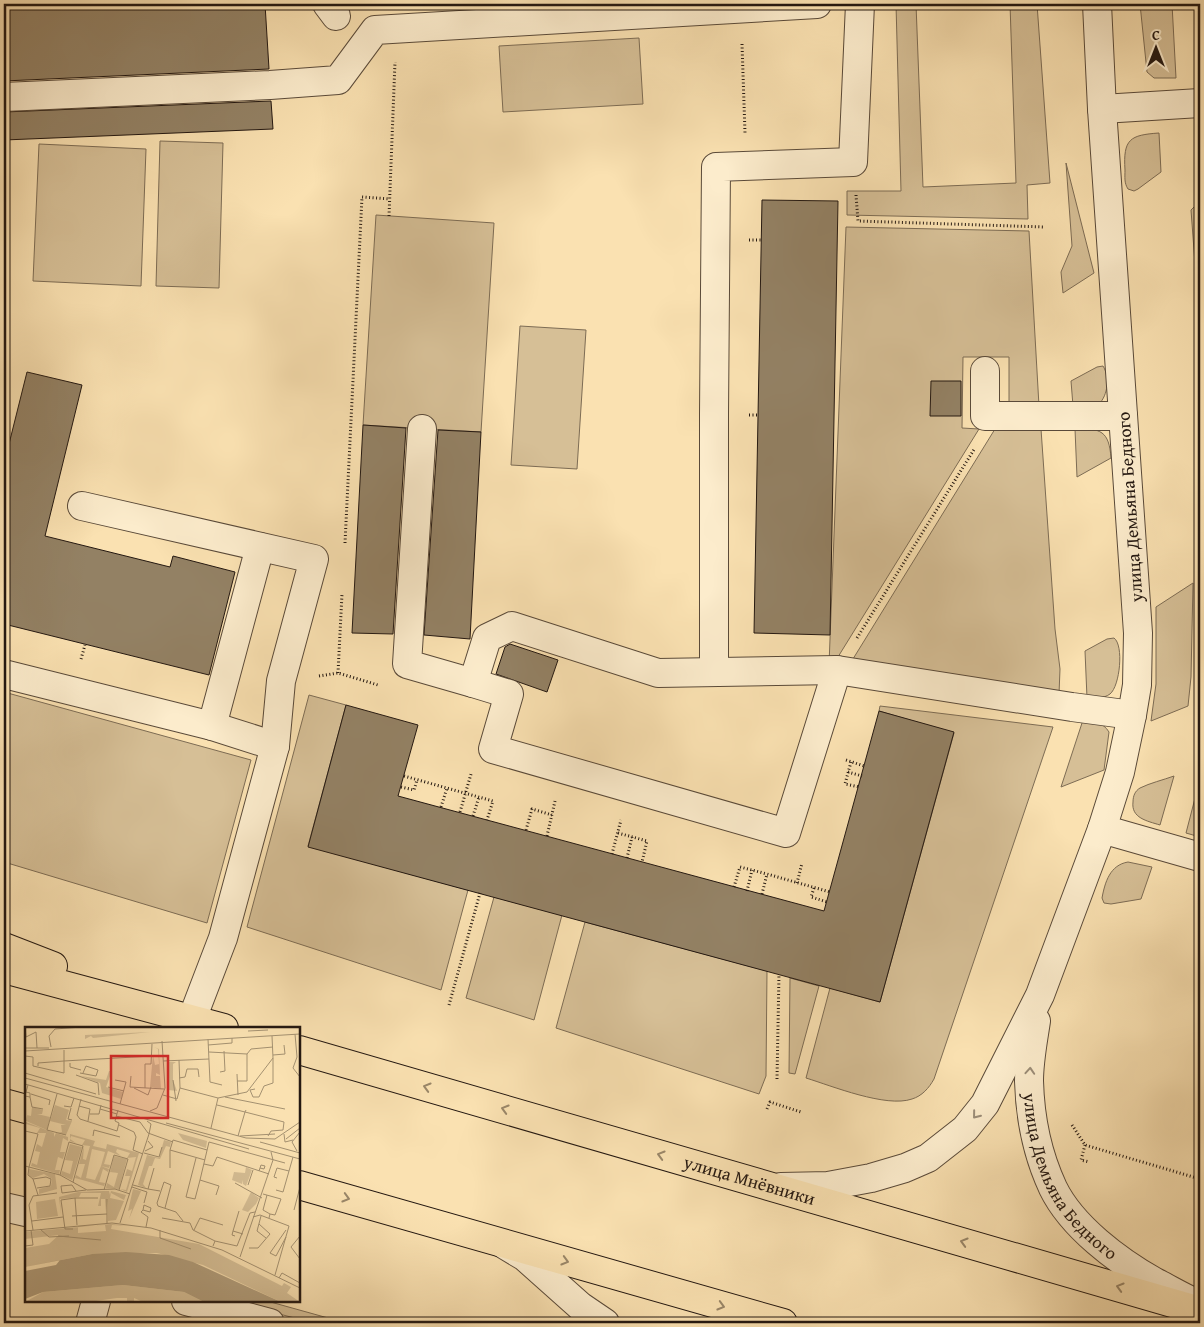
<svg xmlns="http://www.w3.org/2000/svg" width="1204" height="1327" font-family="'Gentium Book Plus',serif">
	<rect width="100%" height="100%" fill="#fae1b1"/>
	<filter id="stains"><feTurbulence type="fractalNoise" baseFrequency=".004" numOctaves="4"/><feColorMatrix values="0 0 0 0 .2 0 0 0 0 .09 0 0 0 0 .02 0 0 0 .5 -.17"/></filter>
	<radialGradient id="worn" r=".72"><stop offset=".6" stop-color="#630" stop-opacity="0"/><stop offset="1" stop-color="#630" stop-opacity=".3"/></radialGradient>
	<!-- green -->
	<path fill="#d6bf96" stroke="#7d6c54" d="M896,4H916L923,187L1016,183L1010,4H1037L1050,183L1027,185L1028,219L847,215V191H901Z
		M1140,4H1172L1176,78H1154L1147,72Z
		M639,38L643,104L503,112L499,46Z
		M1159,133L1161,172L1138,189L1134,191L1128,189C1124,183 1125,177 1125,170C1123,139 1130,135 1159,133Z
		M160,141L223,143L219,288L156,286Z
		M39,144L146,149L141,286L33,281Z
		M1066,163L1094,273L1063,293L1061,272L1072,246Z
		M1200,201V330L1191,210Z
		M376,215L494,223L481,432L363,425Z
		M846,227L1029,231L1039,406H1009V357H963L962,428L979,429L833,665H829Z
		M520,326L586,330L577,469L511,465Z
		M1103,366C1110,377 1108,395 1099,404L1073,406L1071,381L1097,367Z
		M995,429H1041L1055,629L1060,669L1059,694L848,667Z
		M1075,429C1101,428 1109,431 1111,458L1077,477Z
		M1193,583L1191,677L1188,706L1151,721L1156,684V607Z
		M1114,638C1124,645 1120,686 1110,694C1103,699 1095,698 1087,698L1085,651L1107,639Z
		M4,692L251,760L207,923L4,862Z
		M309,695L346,705L308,846L468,890L441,990L247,927Z
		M880,706L1053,727L934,1079C929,1088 922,1096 912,1099C886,1108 832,1086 806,1078L830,988L880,1002L954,733L879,711Z
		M1083,720C1094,722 1103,722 1109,732L1104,770L1061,787Z
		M1174,776L1160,825C1147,821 1131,818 1133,802C1133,796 1135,791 1140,788C1150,783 1163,780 1174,776Z
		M1200,779V837L1186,833Z
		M1128,862L1152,867L1141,899L1111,904L1104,903L1102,898C1105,882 1110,865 1128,862Z
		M494,897L562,915L534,1020L466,998Z
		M585,922L767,971L766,1076L759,1094L556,1028Z
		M790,978L819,986L795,1074L789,1073Z
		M229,1301H267L346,1323H314Z"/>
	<!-- building -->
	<path fill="#938164" stroke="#241811" d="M4,4H265L269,69L4,81Z
		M271,101L273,129L4,140V112Z
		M762,200L838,201L830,635L754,633Z
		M27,372L82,385L45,536L170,567L173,556L235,572L209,675L4,624V464Z
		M931,381H961V416H930Z
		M363,425L406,428L393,634L352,633Z
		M438,430L481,432L470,639L424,635Z
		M510,644L558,660L547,692L496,674L505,647Z
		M346,705L418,725L398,796L824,911L879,711L954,732L880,1002L308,847Z"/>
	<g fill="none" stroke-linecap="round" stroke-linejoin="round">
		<defs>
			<g id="minor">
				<path d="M327,4L336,16"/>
				<path d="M4,97L270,85L338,80L375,30L817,4"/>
				<path d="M1102,109L1200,103"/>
				<path d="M985,371V416H1123"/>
				<path d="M422,429L407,664L473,683L487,638L512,626L658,673L837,670L1072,707L1132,715"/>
				<path d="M82,506L314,559L281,681L275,746L223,938L192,1019"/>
				<path d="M714,672V414L716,167L853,162L860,4"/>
				<path d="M4,674L212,726L275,746"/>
				<path d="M473,683L509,694L493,749L786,833L837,670"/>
				<path d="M212,726L260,547"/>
				<path d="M1102,829L1200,857"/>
				<path id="s1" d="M1036,1021C1033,1041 1029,1061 1029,1081C1030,1117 1038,1156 1053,1188C1072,1227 1118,1261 1155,1282C1169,1289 1182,1297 1196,1303"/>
				<path d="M781,1187L828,1186L871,1178L905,1168L928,1158L965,1129L985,1104L1040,995L1102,829L1120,772L1132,715L1137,685L1138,633L1102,109L1097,4"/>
				<path d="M4,1207L26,1212"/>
				<path d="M505,1245L525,1257L580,1306L605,1323"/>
				<path d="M186,1301L270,1323"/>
				<path d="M90,1323L96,1301"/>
			</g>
			<g id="major">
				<path d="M4,947L53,966"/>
				<path d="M4,969L224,1028"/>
				<path id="s2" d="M299,1050L1200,1311"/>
				<path d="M4,1103L26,1109"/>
				<path d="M299,1185L783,1323"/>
			</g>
		</defs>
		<!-- minor casing -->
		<use href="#minor" stroke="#5a4a39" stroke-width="30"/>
		<!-- major casing -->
		<use href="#major" stroke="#241811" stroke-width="30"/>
		<!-- path -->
		<path stroke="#241811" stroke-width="3" stroke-dasharray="1 2.5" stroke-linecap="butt" d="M742,44L745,133
			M856,195L858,221L1044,227
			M389,216L395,62
			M749,240H761
			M749,415H758
			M345,543L362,197L390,199
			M857,638L975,448
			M81,659L85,645
			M338,673L342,594
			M319,676L338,673L378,685
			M1195,742H1200
			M846,760L864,766
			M851,762L845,784L859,787
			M848,772L862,776
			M404,776L493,801L487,820
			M401,787L414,790L417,780
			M441,807L447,788
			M460,812L471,774
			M473,816L479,797
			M526,830L532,809L552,815
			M618,833L647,841L642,862
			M547,836L555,801
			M612,854L621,820
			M627,858L632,837
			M797,883L802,863
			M734,887L740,867L767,874
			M814,888L811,897L827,902
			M747,891L752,870
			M762,894L767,874L830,892
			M449,1005L480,893
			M777,1079L779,974
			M767,1109L770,1102L801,1112
			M1072,1125L1085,1145L1200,1179
			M1085,1145L1081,1160L1089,1162"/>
		<!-- minor -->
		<use href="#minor" stroke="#fceccc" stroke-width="28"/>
		<!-- major -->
		<use href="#major" stroke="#fae1b1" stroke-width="28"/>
	</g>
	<!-- one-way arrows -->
	<defs><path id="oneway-chevron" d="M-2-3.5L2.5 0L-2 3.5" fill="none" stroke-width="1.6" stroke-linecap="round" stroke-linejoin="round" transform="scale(1.25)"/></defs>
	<g stroke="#9b8d78">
		<use href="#oneway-chevron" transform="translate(1030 1071) rotate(-86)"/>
		<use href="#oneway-chevron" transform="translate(976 1115) rotate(129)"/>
	</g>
	<g stroke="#9a8769">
		<use href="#oneway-chevron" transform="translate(427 1087) rotate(-164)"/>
		<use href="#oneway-chevron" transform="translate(505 1109) rotate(-164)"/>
		<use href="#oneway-chevron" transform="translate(661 1155) rotate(-164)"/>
		<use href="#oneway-chevron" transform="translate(346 1198) rotate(16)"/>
		<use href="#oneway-chevron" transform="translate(964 1242) rotate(-164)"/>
		<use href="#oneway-chevron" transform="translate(565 1261) rotate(16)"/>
		<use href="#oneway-chevron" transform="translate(1120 1287) rotate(-164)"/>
		<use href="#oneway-chevron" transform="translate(721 1306) rotate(16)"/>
	</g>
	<g text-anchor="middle" stroke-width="5" stroke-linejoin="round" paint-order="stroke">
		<!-- street labels -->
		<g font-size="18" fill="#241811" stroke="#fceccc">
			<text transform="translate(1130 507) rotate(-94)" y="6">улица Демьяна Бедного</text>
			<text dy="6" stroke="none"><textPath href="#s1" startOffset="168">улица Демьяна Бедного</textPath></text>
			<text dy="6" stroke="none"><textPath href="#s2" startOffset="469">улица Мнёвники</textPath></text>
		</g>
	</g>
	<!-- overview -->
	<g transform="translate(25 1027)">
		<rect width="275" height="275" fill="#fae1b1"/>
		<path d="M125,5L68,11L66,9L60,12V8ZM129,20L134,22L135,48L131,46V49H135L136,62L125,60L128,28L130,38L134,37L133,22ZM143,35H151L148,37V53L152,64L143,63ZM84,44H87L81,60L98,65L96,72L77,66L75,56L56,49L81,53ZM30,78L44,83L41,93L47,94L41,108L32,106L37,105L36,98H41L25,94ZM7,80L18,83L17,87H12L25,90L22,103L1,94L3,83L2,88L6,89ZM1,95L29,106V110L31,106L43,110V114L38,111L35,125H40L38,132L33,130L30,143H35L34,147L6,139L7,136L12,138L15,125L10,124L12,117L17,120L21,106H12L15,101L1,97L0,103ZM153,106L182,114L181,121L158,113ZM45,107L70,114L68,119L81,122L82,117L114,126L102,165L95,162L101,163L105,149H100L102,142L107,144L111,130L102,131L105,126L92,122L91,125L96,129L83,124L79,137L85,138L84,141L76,139L80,125L67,122L61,151L70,153L76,139L84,142L83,145L78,142L74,155L80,156L79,159L50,151L51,148L56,151L60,137H54L59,119L58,132L61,133L65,119L57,118L60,113L46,109L45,112L51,116L45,114ZM139,113L146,115L145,120L141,119L135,132L130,131L127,139H124L118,157L121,161L113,158L122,128L134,131ZM45,117L57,120L47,153L36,148L37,144L45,147L48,134L40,133ZM89,129L102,132L94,162L81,161L82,156L89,160L93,146L85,145ZM221,140L227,143L221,159L218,157V153L217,157L207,153L209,145L220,146ZM4,142L30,147L32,162L14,167V162L26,159L27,152L19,147L8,151L4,149ZM108,162L116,164L104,192L107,182L103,184ZM78,164H84L85,168L86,164L101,168L99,173L86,166L85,171L99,174L91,193L83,194V171L81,186L80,172H76V179H73L76,166H56L54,170L35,172L36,188L34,170L53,165ZM226,165L234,171L231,177L223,185L217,183ZM30,172L33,189L12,192L11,175ZM86,197L104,199L87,198L86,202L174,217L257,259L259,256L266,260L262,266L275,275H256L178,238L132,226L67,227L0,240V221L24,217L34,208L0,212V205ZM80,198L81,204L53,206V199ZM98,258L159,265L179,275H118L109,271V275H102V271H92L64,275H0L18,265Z" fill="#d6bf96" fill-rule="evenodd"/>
		<path d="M101,225L144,228L168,235L256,275H179L159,265L98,258L18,265L0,272V244L31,238L35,233L0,240L67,227Z" fill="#b19d7b"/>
		<path fill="none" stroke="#a49171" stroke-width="1" d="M0,0L1,10L11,5L12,21M223,4L243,3M270,7L272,30L268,41L275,50M183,12L185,55L197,58M183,18L207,16V11M26,20L24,9L30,2L57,0M0,21H24M0,24L275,7M184,25L222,27M248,28L260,27L259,18M0,29L8,30V39L39,46V23M56,33L127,29M154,33L155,61L193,71M39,34L56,33M138,34L184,32M45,36V40L56,43M13,39V36L39,34M195,45L200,44L199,24M0,46L71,67M55,46L71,49L73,43L61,39L58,46M212,47L213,68M51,48L73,56L74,68M106,49L105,60L139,62M0,51L221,111L250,112L275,95M154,51L160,50L162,42H173L174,50M90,53L101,55L95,77M148,53L151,74M212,54H222V27L226,22L248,20M0,57L224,122M83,60L99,64M109,61L123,68L126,60M120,61V37H126L127,17M230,62L225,63L228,70H234L239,59L248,56V31M1,65L0,69L5,70V66L1,65L3,58M6,67L25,73L24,78M32,67L22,103L41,108M138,68L152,72L155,61M5,70L7,80L18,82M200,70L260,82M56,72L52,88L55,92L92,104L94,96L90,94L93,83M192,78L220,85L213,109M39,79L46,80L49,71M54,79L65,82L63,94M46,81L43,92L47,93M75,82L92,87M221,83L220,85L259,95L258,103M125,84L132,81L140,61L137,14M65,87H74L76,78M91,89L115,95L123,106L148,115M141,96L275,132M94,98L109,105L111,110L108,123L118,127M186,101L193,71L222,65L248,31L247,9M0,104L13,107L4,140M259,107L260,115L268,113M68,109L69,103L95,110M215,109L250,107M243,109L246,104L258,103M261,112L275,101M235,115L275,126M120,124L128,120L123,114M272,124L267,115L275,105M119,126L134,130L137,120M171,131L161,170L170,172L175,153M180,133L145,123L148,113L182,123M179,137L188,139L192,130L244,147M0,139L35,148L62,163L90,162L105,167M4,140L3,148L8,152L13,168M129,141L123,162L135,164M145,141V123M234,144L236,138L240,139L239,142L235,141M35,148L44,115L58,119L48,155M252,151L249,150L252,141L264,144M8,152L21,150L26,152L25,159L12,161M210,156L237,171M108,158L123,162M223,158L228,143M107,160L122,165L119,176M79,163L89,128L103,132L94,163M251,163L258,165L268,130M51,164L47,158L36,159L37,166L61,163M238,167L256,172L250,188L245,187L244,191M191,168L194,159L175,153L184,115L260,136M242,168L238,183L245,187M50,171H73M119,178L126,181L125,185L118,183ZM140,181L146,158L139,155L132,176L133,179L151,185L158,194M118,183L116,185L123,190L121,200M269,183L275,160M47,189L82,187M236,189L232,204L241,211M228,190L235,188L264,199L250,248M137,191L165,196L168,203L190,214M7,194L38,190M82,196V172M95,196L124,107L126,97L122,94M15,202L24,210L44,209M48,202H40L36,173L50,171L52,198M8,203L4,178L8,169L32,166M135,203V211L166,222M169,203L175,191L198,198M0,204L87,196L126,201L197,223L275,261M208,204L214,184M33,209L76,213M210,209L207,208L208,204L218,207M275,209L266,220L275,232M261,210L251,229L245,226L261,203M0,219L8,218L6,203M188,219L190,214L212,219L225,186L230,185M224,221H233L245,207L234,197M215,230L248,133L246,125M254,251L257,246L275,256"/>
		<path fill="#d62828" fill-opacity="0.15" stroke="#d62828" stroke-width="2.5" d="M86,29H143V91H86Z"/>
		<rect width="275" height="275" fill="none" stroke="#241811" stroke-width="2.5"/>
	</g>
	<!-- margin -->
	<rect width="1204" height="1327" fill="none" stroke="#fae1b1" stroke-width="20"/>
	<rect x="5" y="5" width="1194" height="1317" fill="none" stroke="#241811" stroke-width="2.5"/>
	<rect x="10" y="10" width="1184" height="1307" fill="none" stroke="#241811"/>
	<!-- north arrow -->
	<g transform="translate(1156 48)" stroke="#fceccc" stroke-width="4" paint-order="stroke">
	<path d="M0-4L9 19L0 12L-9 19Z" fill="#241811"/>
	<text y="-8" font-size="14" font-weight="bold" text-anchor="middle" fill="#241811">С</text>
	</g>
	<rect width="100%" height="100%" filter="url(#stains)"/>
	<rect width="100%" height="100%" fill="url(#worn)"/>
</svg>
